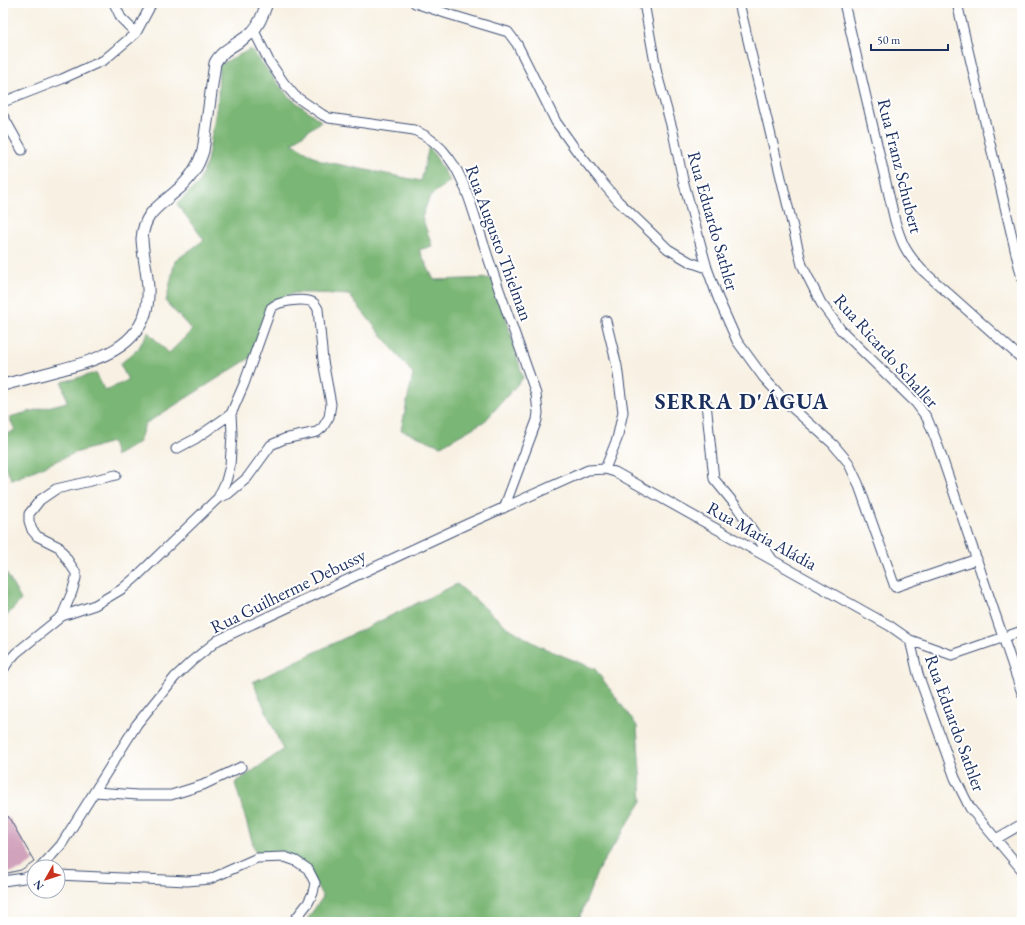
<svg xmlns="http://www.w3.org/2000/svg" width="1025" height="925" font-family="'EB Garamond',serif">
	<rect width="100%" height="100%" fill="#fff"/>
	<filter id="ink" filterUnits="userSpaceOnUse"><feTurbulence type="fractalNoise" baseFrequency=".025" numOctaves="2"/><feDisplacementMap in="SourceGraphic" scale="8" xChannelSelector="R" yChannelSelector="G"/><feConvolveMatrix kernelMatrix="1 2 1 2 8 2 1 2 1" color-interpolation-filters="sRGB"/></filter>
	<filter id="wash" filterUnits="userSpaceOnUse"><feTurbulence type="fractalNoise" baseFrequency=".012" numOctaves="4" result="noise"/><feDisplacementMap in="SourceGraphic" scale="16" xChannelSelector="R" yChannelSelector="G"/><feGaussianBlur stdDeviation="0.9" result="paint"/><feColorMatrix in="noise" values="0 0 0 0 0 0 0 0 0 0 0 0 0 0 0 0 0 1.4 0 .05"/><feComposite in="paint" operator="in"/></filter>
	<g filter="url(#wash)">
		<rect width="100%" height="100%" fill="#f8f1e3"/>
		<!-- forest -->
		<path fill="#7ab675" stroke="#4a726a" d="M251,49L288,96L321,121L292,143L322,161L421,181L429,146L450,181L430,196L422,217L432,246L419,250L434,280L495,278L523,378L485,421L441,446L401,430L413,374L349,295L314,293H295L270,302L250,358L145,424L139,442L116,456L112,442L75,453L12,480L3,463V436L15,430L9,417L67,402L62,382L96,373L105,391L128,380L120,364L138,349L148,332L169,353L192,330L166,302L175,261L204,240L177,204L199,182L207,162L218,99L219,65Z
			M3,567L21,600L3,620Z
			M457,584L506,626L539,646L595,669L637,726L642,801L598,870L578,922H305L323,897L308,869L296,861L257,858L235,783L283,750L253,682Z"/>
		<g id="blocks">
			<!-- building -->
			<path fill="#d1a2bb" d="M8,816L34,861L21,870L3,874V822Z"/>
		</g>
	</g>
	<g filter="url(#ink)">
		<use href="#blocks" fill-opacity="0" stroke="#3c4c72" stroke-width="1"/>
		<g fill="none" stroke-linecap="round" stroke-linejoin="round">
			<defs>
				<path id="minor" d="M114,3L121,18L136,33
					M415,3L448,14L508,32L517,44L556,122L576,150L601,181L618,201L668,249L690,262L707,268
					M644,3L657,74L673,132L683,180L707,268L718,298L737,341L764,378L789,405L833,444L848,462L858,483L895,587L977,559
					M739,3L802,265L821,303L841,330L916,403L927,418L936,440L1022,693
					M844,3L895,221C902,244 905,251 921,269L1022,359
					M957,3L1022,279
					M254,31L269,61L284,83L295,96L323,115L329,118L414,130C428,136 440,145 449,158C466,180 475,218 484,245C500,295 519,344 536,394L538,413L537,420L504,508
					M3,102L62,79L104,60L136,33L152,3
					M3,116L22,150
					M706,403L714,479L737,507L772,559
					M176,449L195,439L231,414
					M605,469L617,439L623,412L617,366L606,321
					M62,616L72,592L76,578V573L59,547L37,536L32,530L29,521V514L40,500L56,489L116,475
					M910,640L918,674L955,778L970,808L1022,870
					M3,670L8,662L16,653L62,616L95,605L122,589L136,577L218,498L226,481L230,466L232,434L231,414L244,384L271,308C278,301 303,298 312,302C315,303 316,306 318,309L323,361L331,404L329,417L323,427L317,432L284,439L271,445L247,478L228,494L218,498
					M95,792L138,795H171L203,785L241,767
					M996,839L1022,824
					M41,867L61,845L137,724L175,677L192,661L218,640L465,525L588,470L605,469L615,472L890,626L910,640L952,655L1022,631
					M58,875L187,881L210,879L257,858L285,857L296,861L308,869L315,883L313,893L308,903L293,922
					M3,881L24,878L34,874"/>
				<path id="tertiary" d="M3,385C22,380 40,375 59,370C95,360 139,349 147,306C151,284 143,261 142,239C144,213 158,207 175,192C189,181 198,167 203,151L215,63C222,48 242,43 253,31C260,24 264,12 267,3"/>
			</defs>
			<!-- minor casing -->
			<use href="#minor" stroke="#3c4c72" stroke-width="11"/>
			<!-- tertiary casing -->
			<use href="#tertiary" stroke="#3c4c72" stroke-width="13"/>
			<!-- minor -->
			<use href="#minor" stroke="#fff" stroke-width="9"/>
			<!-- tertiary -->
			<use href="#tertiary" stroke="#fff" stroke-width="11"/>
		</g>
	</g>
	<g text-anchor="middle" stroke-width="4" stroke-linejoin="round" paint-order="stroke">
		<!-- street labels -->
		<g font-size="18" fill="#1b2f5e" stroke="#fff">
			<text transform="translate(900 166) rotate(76)" y="6">Rua Franz Schubert</text>
			<text transform="translate(713 221) rotate(74)" y="6">Rua Eduardo Sathler</text>
			<text transform="translate(499 243) rotate(70)" y="6">Rua Augusto Thielman</text>
			<text transform="translate(886 351) rotate(48)" y="6">Rua Ricardo Schaller</text>
			<text transform="translate(762 536) rotate(29)" y="6">Rua Maria Aládia</text>
			<text transform="translate(288 591) rotate(-26)" y="6">Rua Guilherme Debussy</text>
			<text transform="translate(955 723) rotate(70)" y="6">Rua Eduardo Sathler</text>
		</g>
		<!-- district labels -->
		<g font-size="22" font-weight="bold" letter-spacing="1" fill="#1b2f5e" stroke="#fff">
			<text x="742" y="409">SERRA D'ÁGUA</text>
		</g>
	</g>
	<!-- margin -->
	<rect width="1025" height="925" fill="none" stroke="#fff" stroke-width="16"/>
	<!-- north arrow -->
	<g transform="translate(46 879) rotate(231)"><circle r="19" fill="#ffffff" stroke="#a4acbf"/>
	<path d="M0-3L7 15L0 10L-7 15Z" fill="#c8321e"/>
	<text y="-6" font-size="11" font-weight="bold" text-anchor="middle" fill="#1b2f5e">N</text>
	</g>
	<!-- scale -->
	<path d="M871 44v6h77v-6" fill="none" stroke="#1b2f5e" stroke-width="2"/>
	<text x="877" y="44" font-size="12" fill="#1b2f5e" stroke="#ffffff" stroke-width="3" paint-order="stroke">50 m</text>
</svg>
